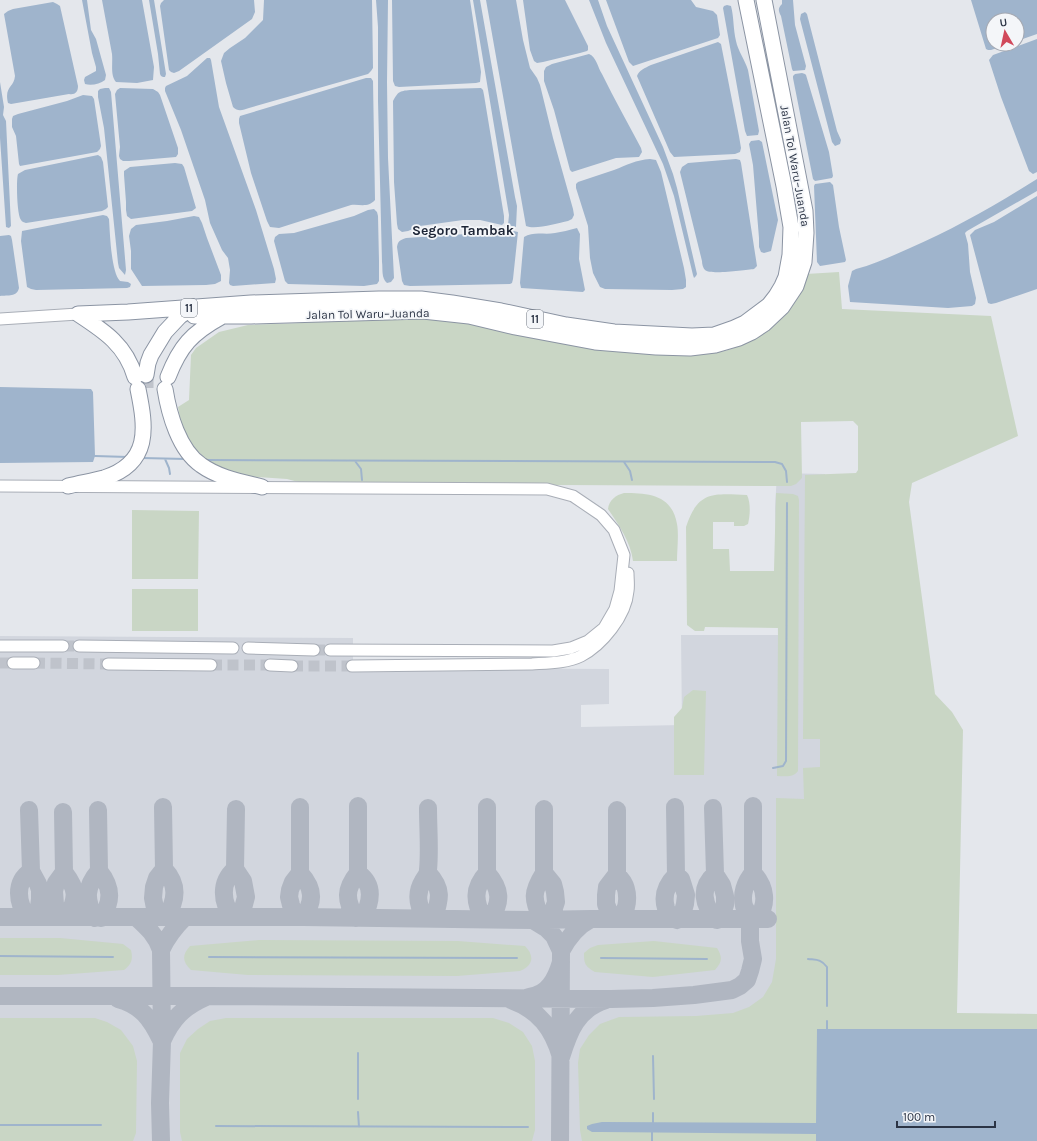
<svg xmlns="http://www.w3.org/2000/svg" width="1037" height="1141" font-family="Karla,sans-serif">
	<rect width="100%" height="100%" fill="#e4e7ec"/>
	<!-- built -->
	<path fill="#d2d6de" d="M777,473L825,474L883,1013L1037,1014V1141H0V636L353,638V668L609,669V704L581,705V727L682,725L681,635H778L775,508Z"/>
	<!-- green -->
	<path fill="#c9d6c5" d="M839,272L842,309L991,316L1018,436L912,483L909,502L935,694L952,712L963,730L957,1013L1037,1014V1141H582L580,1130L578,1063L580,1049L589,1035L600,1024L619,1017L696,1016L733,1013L749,1007L763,997L772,982L776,959V798L804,799L803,768L820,767V739H803L805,475L856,473L858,470V426L853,421L801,422L802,478L796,484L791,486L306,484L287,479L244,476L225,472L212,464L193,447L182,429L178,407L189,400L191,355L196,348L219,332L248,325L302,323L358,318H429L468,322L515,333L611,351L691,354L708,353L725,351L740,346L769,330L783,317L793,305L799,294L806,274Z
		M624,493C649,493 672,495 677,524C679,534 677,550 677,561H633C631,542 618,524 608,509C609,500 616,495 624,493Z
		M776,493L793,494L798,496L799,500L798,771C793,778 786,776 777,776L778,628L705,627L704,631H695L687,625L686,527C698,490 714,494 747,495C751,503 750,516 748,524L744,526H734V522H713V549H729L730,571H774Z
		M132,510L199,511L198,579H132Z
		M132,589H198V631H132Z
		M693,690L706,691L704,775H674V717L682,708L684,697Z
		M0,938H60L123,944L131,950C133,959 132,964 124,970L58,975H0Z
		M259,940L458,941L525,946C535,956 533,966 520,971L457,976L248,975L191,970C182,961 182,955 190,946Z
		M654,941L717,948C723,958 722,962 715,970L653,977L595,972C585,966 584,964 584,953L590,948L598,945Z
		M0,1018H95L107,1022L121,1030L133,1046L137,1061L136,1133L133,1141H0Z
		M226,1018H493L509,1023L523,1032L532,1046L535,1061V1130L532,1141H182L180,1132V1053L187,1039L198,1029L210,1021Z"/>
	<!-- water -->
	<path fill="#9fb4cc" d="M82,0H87L91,30L96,39L106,75L105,80C100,84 91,86 85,84L84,80L85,77L96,71V67L92,53Z
		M102,0H142L154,67L153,80L137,83L116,82C110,75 113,63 112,54Z
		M149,0H154L166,74L165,77H163L161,76L160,74L158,54Z
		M164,0H254L255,12L252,19L179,71L174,73L171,72L169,70L160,6L161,3Z
		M264,0H372L373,68L371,71L368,74L249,108C243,110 238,112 233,107L226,83L221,61L224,53L230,48L245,38L263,20Z
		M376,0H388L387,82L388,158L394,278L391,282L387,283C381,278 383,269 382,262L378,101V27Z
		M392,0H470L481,72L480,82L476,83L399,87L395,86L393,81Z
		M473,0H480L515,197L517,206L516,227L508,225L509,215Z
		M486,0H516L523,40L530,68L537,78L540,85L553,138L573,209L574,215L572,219L568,221C557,223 536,230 526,226Z
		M523,0H565L588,46V50L587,51L580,53L543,62L537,63L534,61L530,50Z
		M589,0H598L607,26L663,147L673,174L677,188L697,274L696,276L694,278L693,275L674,196L663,164L606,43Z
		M606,0H691L696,7L713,11L717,15L720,35L718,38L633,66L629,62Z
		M782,0H793L795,25L806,66L805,70L793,71L792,69L781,16C778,10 778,8 782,4Z
		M971,0H1037V34L1017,41V20H993V44H1009L991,50H988L986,49Z
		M53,2L57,4L60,6L78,86C78,92 75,95 69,94L11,104L8,103C4,86 14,88 15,76L4,14L8,11L13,9Z
		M727,5L731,6C734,17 733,29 736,41C738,51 745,60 748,70L759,131L758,135L747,136L745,131L723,8L724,6Z
		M805,12L807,14L808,18L837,131L841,140L840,144L835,146L832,142L801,23L800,19L801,14Z
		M1037,39V172L1033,174L1029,171L1001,97L989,60L993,55Z
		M718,42L721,44L739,136L741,148L740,152L735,154L674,157L670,152L637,76C639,70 645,68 651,65Z
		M589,54C596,56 598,68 602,74C614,99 628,123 641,148L642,152L639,157L616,158L572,172L570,170L554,110L544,81V71L546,67L552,64Z
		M207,58H210L211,60L219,107L256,210L274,269L276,279L275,283L233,286L230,285L229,283L230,270L228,258L222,250L210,223L205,200L181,130L165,91V88L166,86L187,76Z
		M802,73L805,74L806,75L829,152L833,176L832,178L815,181L813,179L793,78V76L795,74Z
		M366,78H371L373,81L375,200C368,208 360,204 351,205L279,228L270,227L267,221L251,173L239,123V119L240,116Z
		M0,82L4,107L3,115L6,121L11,226L9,228L6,227L0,138Z
		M105,88H109L111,92L126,270L125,275L119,268L118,263L104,128L98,97V91L100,89Z
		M120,88L153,89L158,92L160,95L178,148V154L176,157L129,161H123L120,159L119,156L120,147L115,94L117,90Z
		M481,88L483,90L484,95L504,216V223L502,225L480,220H463L420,226L408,231L402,232L398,229L397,224L394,182L393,101C398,92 399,91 410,90Z
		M83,95L92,96L94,99L101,146L100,149L97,152L20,166L19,164L16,136L12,127V119L13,116L18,114L67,101Z
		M759,140L762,142L778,220L771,251L764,253L761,252L759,247V238L753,165L749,144L751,141Z
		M98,155L101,157L103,162L108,207L106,209L102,211L26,223C24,222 22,222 21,220C17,215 16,181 18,174L25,170Z
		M650,159L656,160L661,172L684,268L686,280V287L683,289L672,290L605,289L600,287L593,273L590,258L588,226L576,188V184L578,182C590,178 602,174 614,170C627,165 636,160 650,159Z
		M736,159L740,160L741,163L757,266L754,269C746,270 710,275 705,270C703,268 702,264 702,261L680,172L682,167L688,163Z
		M175,163L182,164L184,167L196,208L192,211L131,219L127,216L126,210V202L124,175V171L130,167Z
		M1037,179V191L967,231L965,233L968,244L970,272L976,298L975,304L972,306L948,308L850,302L848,286L852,271L856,269C875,264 892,256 910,248C954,229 996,205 1037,179Z
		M830,182L833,185L839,227L846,260L845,262L820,266L817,262L814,186L815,184Z
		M1037,196V289L996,303L991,304L988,303L970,235L975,230L994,222Z
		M374,209L377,212L378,216L379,261V281L377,284L364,286L288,284L285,281L274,241L275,237L279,234L294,233L354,216L368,210Z
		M103,215L107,216L109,219C110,233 111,272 120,281L128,282L131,284L130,287L127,288L36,290L31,289L27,287L21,241L22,231Z
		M194,216L199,217L202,223L207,238L221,275V281L215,284L206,285L142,286L131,269V251L129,236L131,229L136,225L167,221Z
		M577,228L580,234L579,259L585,290L583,292L521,288L520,283L524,237C533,231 544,235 555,233C562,232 569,230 577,228Z
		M505,229L518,232L513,279L512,283L510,284L410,286L404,285L402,281L397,247C398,241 400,240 406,238L497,232L502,231Z
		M9,235L11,236L12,240L19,288C17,297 8,295 0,296V236Z
		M0,387L91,389L93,392L95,456L93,462L0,463Z
		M817,1029H1037V1141H816V1134L602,1132H592L587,1129V1126L592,1124L602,1122L816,1123Z"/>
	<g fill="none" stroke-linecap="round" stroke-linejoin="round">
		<!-- stream -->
		<path stroke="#9fb4cc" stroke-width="2" d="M95,456L128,457
			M142,458L186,459
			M165,459L169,468L170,474
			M206,460L775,462L782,464L786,471L787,482
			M355,461L361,469L362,480
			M624,462L630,471L632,480
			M773,768L783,766L786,761L787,503
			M0,956L113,957
			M209,957L517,958
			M601,958L707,959
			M808,959C817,960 821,959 827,967V1006
			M827,1021V1031
			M358,1053V1099
			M653,1056L654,1099
			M358,1112L359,1127
			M653,1124V1113
			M0,1125H101
			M216,1126L528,1127
			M652,1141V1131"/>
		<!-- taxiway -->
		<path stroke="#b0b6c1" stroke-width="18" d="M753,806V873C766,887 768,904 757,919
			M487,807V873C501,889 502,902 490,919
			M675,807L676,875L681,879L686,895L685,904L682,915L677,920C675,919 672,918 671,917C668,915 667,911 666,908C662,895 667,884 676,875
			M713,808L715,874L722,885L725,896V905L722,914L717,920C703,906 699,888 715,874
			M236,809L235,869L243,881L246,897L242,912L238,917
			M544,809V873L553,884L555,892L556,902L553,911L546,920
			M29,810L31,871L38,884L40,890V899L39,907L34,917
			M98,810L99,871C112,887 113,901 101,918
			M164,869C178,884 177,900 166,917
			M64,872C78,890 77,897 68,917
			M300,873C313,887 315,901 303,917
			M358,873C375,885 371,902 363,918
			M428,873C443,889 440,899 434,918
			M753,873C745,882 741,895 744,906C746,911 750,915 753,919
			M617,874C619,877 621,879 623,882C628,890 629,905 623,913C621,915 617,917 615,919L609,912L606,904V895L607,887L617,874V810
			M0,917H303L533,920L591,919
			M28,917C17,904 14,882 31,871
			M62,917L55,905L54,891L56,883L64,872L63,812
			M136,917C147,927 156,935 161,950L162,1041L160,1103L161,1141
			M162,917L155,908L153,898L154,887L157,878L164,869L163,807
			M233,917C221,902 220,882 235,869
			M297,917L293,912L291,905L289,897L290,890L293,882L300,873V807
			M95,918C85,900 85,887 99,871
			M356,918C345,900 345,889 358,873V806
			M425,918C418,906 415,894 423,881C425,877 428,875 428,870C430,850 428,829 428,808
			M484,919C474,902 473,888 487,873
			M533,920L546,928L554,936L561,951L560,1141
			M542,920C532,899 532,892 544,873
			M161,950C167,937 175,927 185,917
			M561,951C568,938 577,926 591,919H768
			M0,996H208L611,999L653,998L694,995L732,990L740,986L747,980L750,971L753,959L750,941V920
			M529,997C548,995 556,979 561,962
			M118,999C141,1005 151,1019 161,1040
			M511,1000C539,1010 553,1029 561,1057C569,1031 577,1009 606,1000
			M162,1041C172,1019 183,1007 206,997"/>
		<!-- secondary-tunnel -->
		<path stroke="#bfc3cb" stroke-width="11" stroke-dasharray="11 5.5" stroke-linecap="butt" d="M63,646H79
			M314,650H330
			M0,663H13
			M34,663L108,664
			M211,665H270
			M292,666H352"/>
		<!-- highway-tunnel -->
		<path stroke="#bfc3cb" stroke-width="15" stroke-dasharray="15 8" stroke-linecap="butt" d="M146,388V375"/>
		<defs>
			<path id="secondary" d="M0,319L78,314
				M0,486L547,489L573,496L601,515L614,530L624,555L620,591L615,609L604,628L588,641L571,648L553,651L330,650
				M0,646H63
				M79,646L233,648
				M248,648L314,650
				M13,663H34
				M108,664L211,665
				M270,665L292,666
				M352,666L532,664C547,663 567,663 581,656C602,645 626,616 628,591C629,585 628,579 628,573"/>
			<path id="highway" d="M78,314L128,312L251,303L379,299H421L452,303L501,311L566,325L614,332L692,336L714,335L734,328L745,323L769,305L776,296L782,286L786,277L790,255L791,227L784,186L746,0
				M78,314C104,331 126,345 135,377
				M194,316H251L423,311L469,316L515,327L595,342L656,347L690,348L715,345L739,338L752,332L764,324L782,307L796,286L804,262L806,233L805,211L764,0
				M146,375L148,363L151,355L165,332L180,316L194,307
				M168,377C180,346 192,333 221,317
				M165,389C169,414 179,450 201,465C219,478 242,482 262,487
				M68,486C80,483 93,481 104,478C151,463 146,428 138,389"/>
		</defs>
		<!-- secondary casing -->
		<use href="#secondary" stroke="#a9aeb7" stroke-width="13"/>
		<!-- highway casing -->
		<use href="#highway" stroke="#8b94a3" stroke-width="17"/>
		<!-- secondary -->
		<use href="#secondary" stroke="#fff" stroke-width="11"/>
		<!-- highway -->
		<use href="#highway" stroke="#fff" stroke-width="15"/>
	</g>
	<g text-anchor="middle" stroke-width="3.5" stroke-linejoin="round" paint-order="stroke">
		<!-- shield labels -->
		<g fill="#f4f6f9" stroke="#676e7b" stroke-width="1">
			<rect x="181" y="299" width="16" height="18" rx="3"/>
			<rect x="527" y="310" width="16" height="18" rx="3"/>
		</g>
		<g font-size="11" font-weight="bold" fill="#2b3445">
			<text x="189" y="312">11</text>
			<text x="535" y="323">11</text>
		</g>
		<!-- street labels -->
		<g font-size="12" fill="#2b3445" stroke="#f4f6f9">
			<text transform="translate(795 166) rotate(80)" y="4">Jalan Tol Waru–Juanda</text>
			<text transform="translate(368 314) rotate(-1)" y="4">Jalan Tol Waru–Juanda</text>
		</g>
		<!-- quarter labels -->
		<g font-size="14" font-weight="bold" fill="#1d2536" stroke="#f4f6f9">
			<text x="463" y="235">Segoro Tambak</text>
		</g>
	</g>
	<!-- north arrow -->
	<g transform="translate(1005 32) rotate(351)"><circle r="19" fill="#f4f6f9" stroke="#a4a8b1"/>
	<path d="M0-3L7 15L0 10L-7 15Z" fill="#d1495b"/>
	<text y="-6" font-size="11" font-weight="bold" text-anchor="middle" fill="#2b3445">U</text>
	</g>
	<!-- scale -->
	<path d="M897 1121v6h98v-6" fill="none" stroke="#2b3445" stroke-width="2"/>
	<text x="903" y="1121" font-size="12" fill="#2b3445" stroke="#f4f6f9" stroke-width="3" paint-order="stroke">100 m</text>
</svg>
